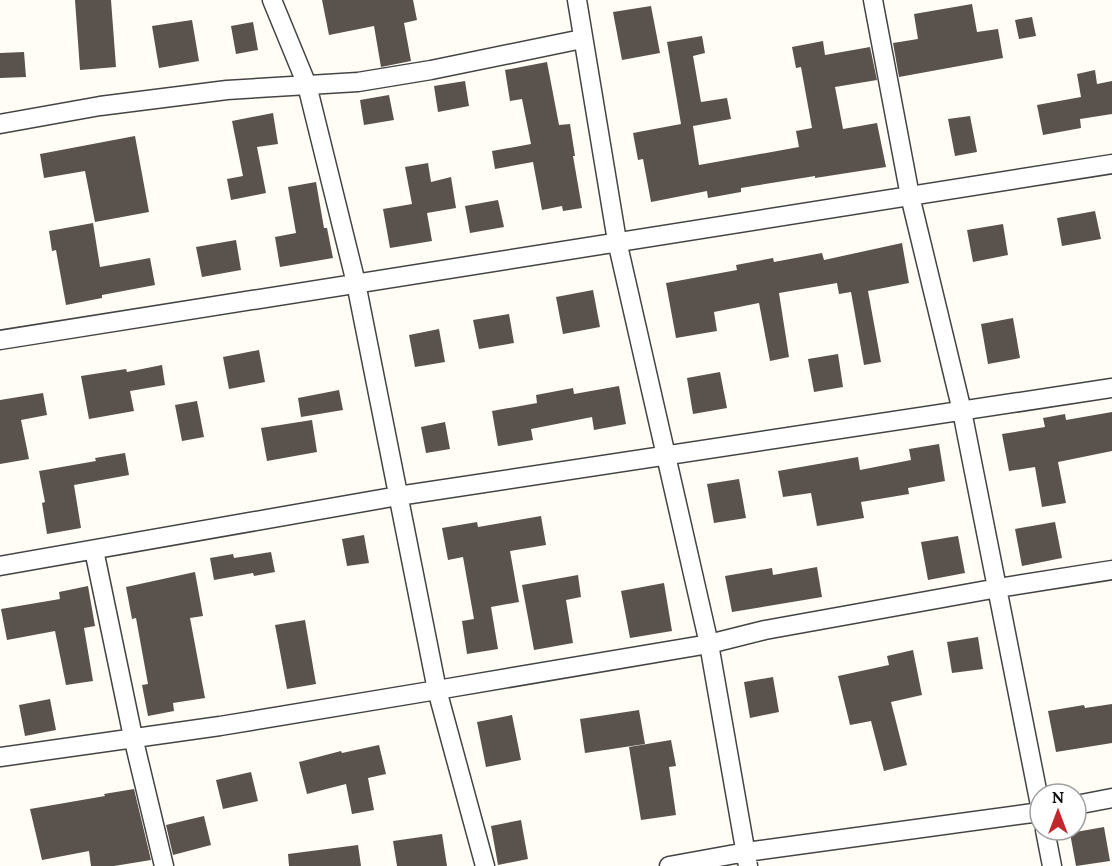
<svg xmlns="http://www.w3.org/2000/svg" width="1112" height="866" font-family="Lora,serif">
	<rect width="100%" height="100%" fill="#fffdf5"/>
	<!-- building -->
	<path fill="#5a524d" d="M75,0H111L116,67L80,70Z
		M322,0H413L417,20L404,23L411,61L381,67L374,26L329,35Z
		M972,4L977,32L998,29L1003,58L899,77L893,43L918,39L914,14Z
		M651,6L660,53L622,60L613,12Z
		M1032,17L1036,36L1019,39L1015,20Z
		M192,20L199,61L159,68L152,26Z
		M253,22L258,50L236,54L231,26Z
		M702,36L705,53L693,56L701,102L727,98L731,119L693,126L699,165L799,147L796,131L812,128L801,67L796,68L792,47L823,41L825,55L870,47L877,80L835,87L843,129L877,123L886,167L815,178V176L741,188V192L708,198L707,191L651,202L643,159L638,160L633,133L681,124L667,42Z
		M24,52L26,77L0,78V53Z
		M547,62L559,125L570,124L575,156H573L582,208L563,211L562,206L542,210L533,162L495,169L492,151L531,144L522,99L510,101L505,70Z
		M1095,70L1097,84L1112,81V114L1080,119L1081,128L1043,135L1037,105L1081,97L1077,74Z
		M465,81L469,106L438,112L434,86Z
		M389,95L394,120L364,125L360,100Z
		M273,113L278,144L257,147L266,193L231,200L227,179L243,176L232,121Z
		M970,116L977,152L955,156L948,119Z
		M135,136L149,212L95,222L85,171L44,178L40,154Z
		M428,163L431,182L451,177L456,208L427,213L432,241L390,248L383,209L412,204L405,167Z
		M316,182L324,228H327L333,258L280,267L275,237L296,233L288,187Z
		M498,200L504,227L470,233L465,206Z
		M1095,211L1101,239L1062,246L1057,218Z
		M93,223L100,267L150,258L155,285L102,295V298L66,305L56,250L52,251L49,231Z
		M1003,224L1008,255L973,262L967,230Z
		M236,240L241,270L202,277L196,247Z
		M902,243L909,283L868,291L881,362L864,365L851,292L839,294L837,283L779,293L789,357L770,361L759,303L714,312L717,331L676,338L666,283L737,270L736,265L773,258L774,262L822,253L824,260Z
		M593,290L600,327L563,334L556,297Z
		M509,314L514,343L479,349L473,320Z
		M1013,318L1020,358L988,364L981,324Z
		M439,329L445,362L415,367L409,335Z
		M259,350L265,382L229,389L223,357Z
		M838,354L843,387L814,392L808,359Z
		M162,365L165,385L130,391L134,411L89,419L81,376L126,369L127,372Z
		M720,372L727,408L693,414L687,378Z
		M619,386L626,424L594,430L592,417L531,429L533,440L498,446L492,411L537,403L536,395L573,388L574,394Z
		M339,390L343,410L301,417L298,398Z
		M43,393L47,415L21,420L29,459L0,464V400Z
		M197,401L204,437L182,441L175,405Z
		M1112,412V451L1058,462L1066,503L1042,507L1035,467L1009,471L1002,434L1045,427L1043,418L1065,414L1066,420Z
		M312,420L317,452L267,461L261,428Z
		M445,422L450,449L426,453L421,427Z
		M939,444L945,481L908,488L909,494L861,502L864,518L817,526L811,493L783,497L778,471L858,457L860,470L911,460L909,449Z
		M125,453L129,475L74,485L81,528L47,534L42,503L45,502L39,471L96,461L95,458Z
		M739,479L746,518L714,523L707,484Z
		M541,516L546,545L510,551L519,602L491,607L498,649L467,654L462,621L474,619L463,557L448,560L442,528L477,522L478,527Z
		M1055,522L1062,558L1022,566L1015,529Z
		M364,535L369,563L347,566L342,539Z
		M958,536L965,573L928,580L921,542Z
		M271,552L275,572L254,576L253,573L214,580L210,558L233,554L234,558Z
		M817,567L822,597L732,612L725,576L772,568L773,575Z
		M195,572L203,616L190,618L205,698L173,703L174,711L148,716L142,685L148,684L136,618L132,619L126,587Z
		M578,575L581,597L566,600L573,643L534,650L522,585Z
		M664,583L672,631L630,638L621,591Z
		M88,586L95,626L84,628L93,681L66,685L55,631L7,640L1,609L60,599L59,592Z
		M305,620L316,684L287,689L275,625Z
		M978,637L983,669L952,673L947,642Z
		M913,650L922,695L891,702L907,765L884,771L871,721L850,725L838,676L889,665L887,656Z
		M773,677L779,712L750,718L744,682Z
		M50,699L56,730L25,736L19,705Z
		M1112,704V743L1056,752L1048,711L1084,705L1085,708Z
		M639,710L645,744L585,753L580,719Z
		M512,715L521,760L486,767L477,722Z
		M671,740L676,766L669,767L676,815L641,820L629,747Z
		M379,745L386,774L368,778L374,810L352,814L346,784L307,794L299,762L341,751L342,753Z
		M251,772L258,801L223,809L216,780Z
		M134,789L151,860L114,866H91L89,851L42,860L30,809L105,796L104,794Z
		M204,816L211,845L173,855L166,825Z
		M521,820L528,859L498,865L491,826Z
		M1104,827L1110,861L1076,866L1070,833Z
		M442,834L447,866H397L393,841Z
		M358,845L361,866H289L288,854Z"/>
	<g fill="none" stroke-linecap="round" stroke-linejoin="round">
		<defs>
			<path id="street" d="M272,0L307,85L356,283L437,690L485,866
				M577,0L617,241L709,644L748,866
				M873,0L910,196L962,411L1040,805
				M0,124L100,106L227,90L358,82L431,70L582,39
				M0,340L1112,164
				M94,550L133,737L164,866
				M0,566L398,496L1112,388
				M0,757L220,726L437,690L709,644L765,630L998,588L1112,570
				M1076,805L1112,798
				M1045,830L1052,866
				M669,866L746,852L1040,812"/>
		</defs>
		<!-- street casing -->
		<use href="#street" stroke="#444" stroke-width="21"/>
		<!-- street -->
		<use href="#street" stroke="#fff" stroke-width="18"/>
	</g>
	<!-- north arrow -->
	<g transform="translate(1058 812)"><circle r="28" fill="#ffffff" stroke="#a0a0a0" stroke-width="1.5"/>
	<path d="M0-4.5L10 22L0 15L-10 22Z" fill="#c4262e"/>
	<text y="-9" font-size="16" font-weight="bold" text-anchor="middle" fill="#111111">N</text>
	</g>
</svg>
